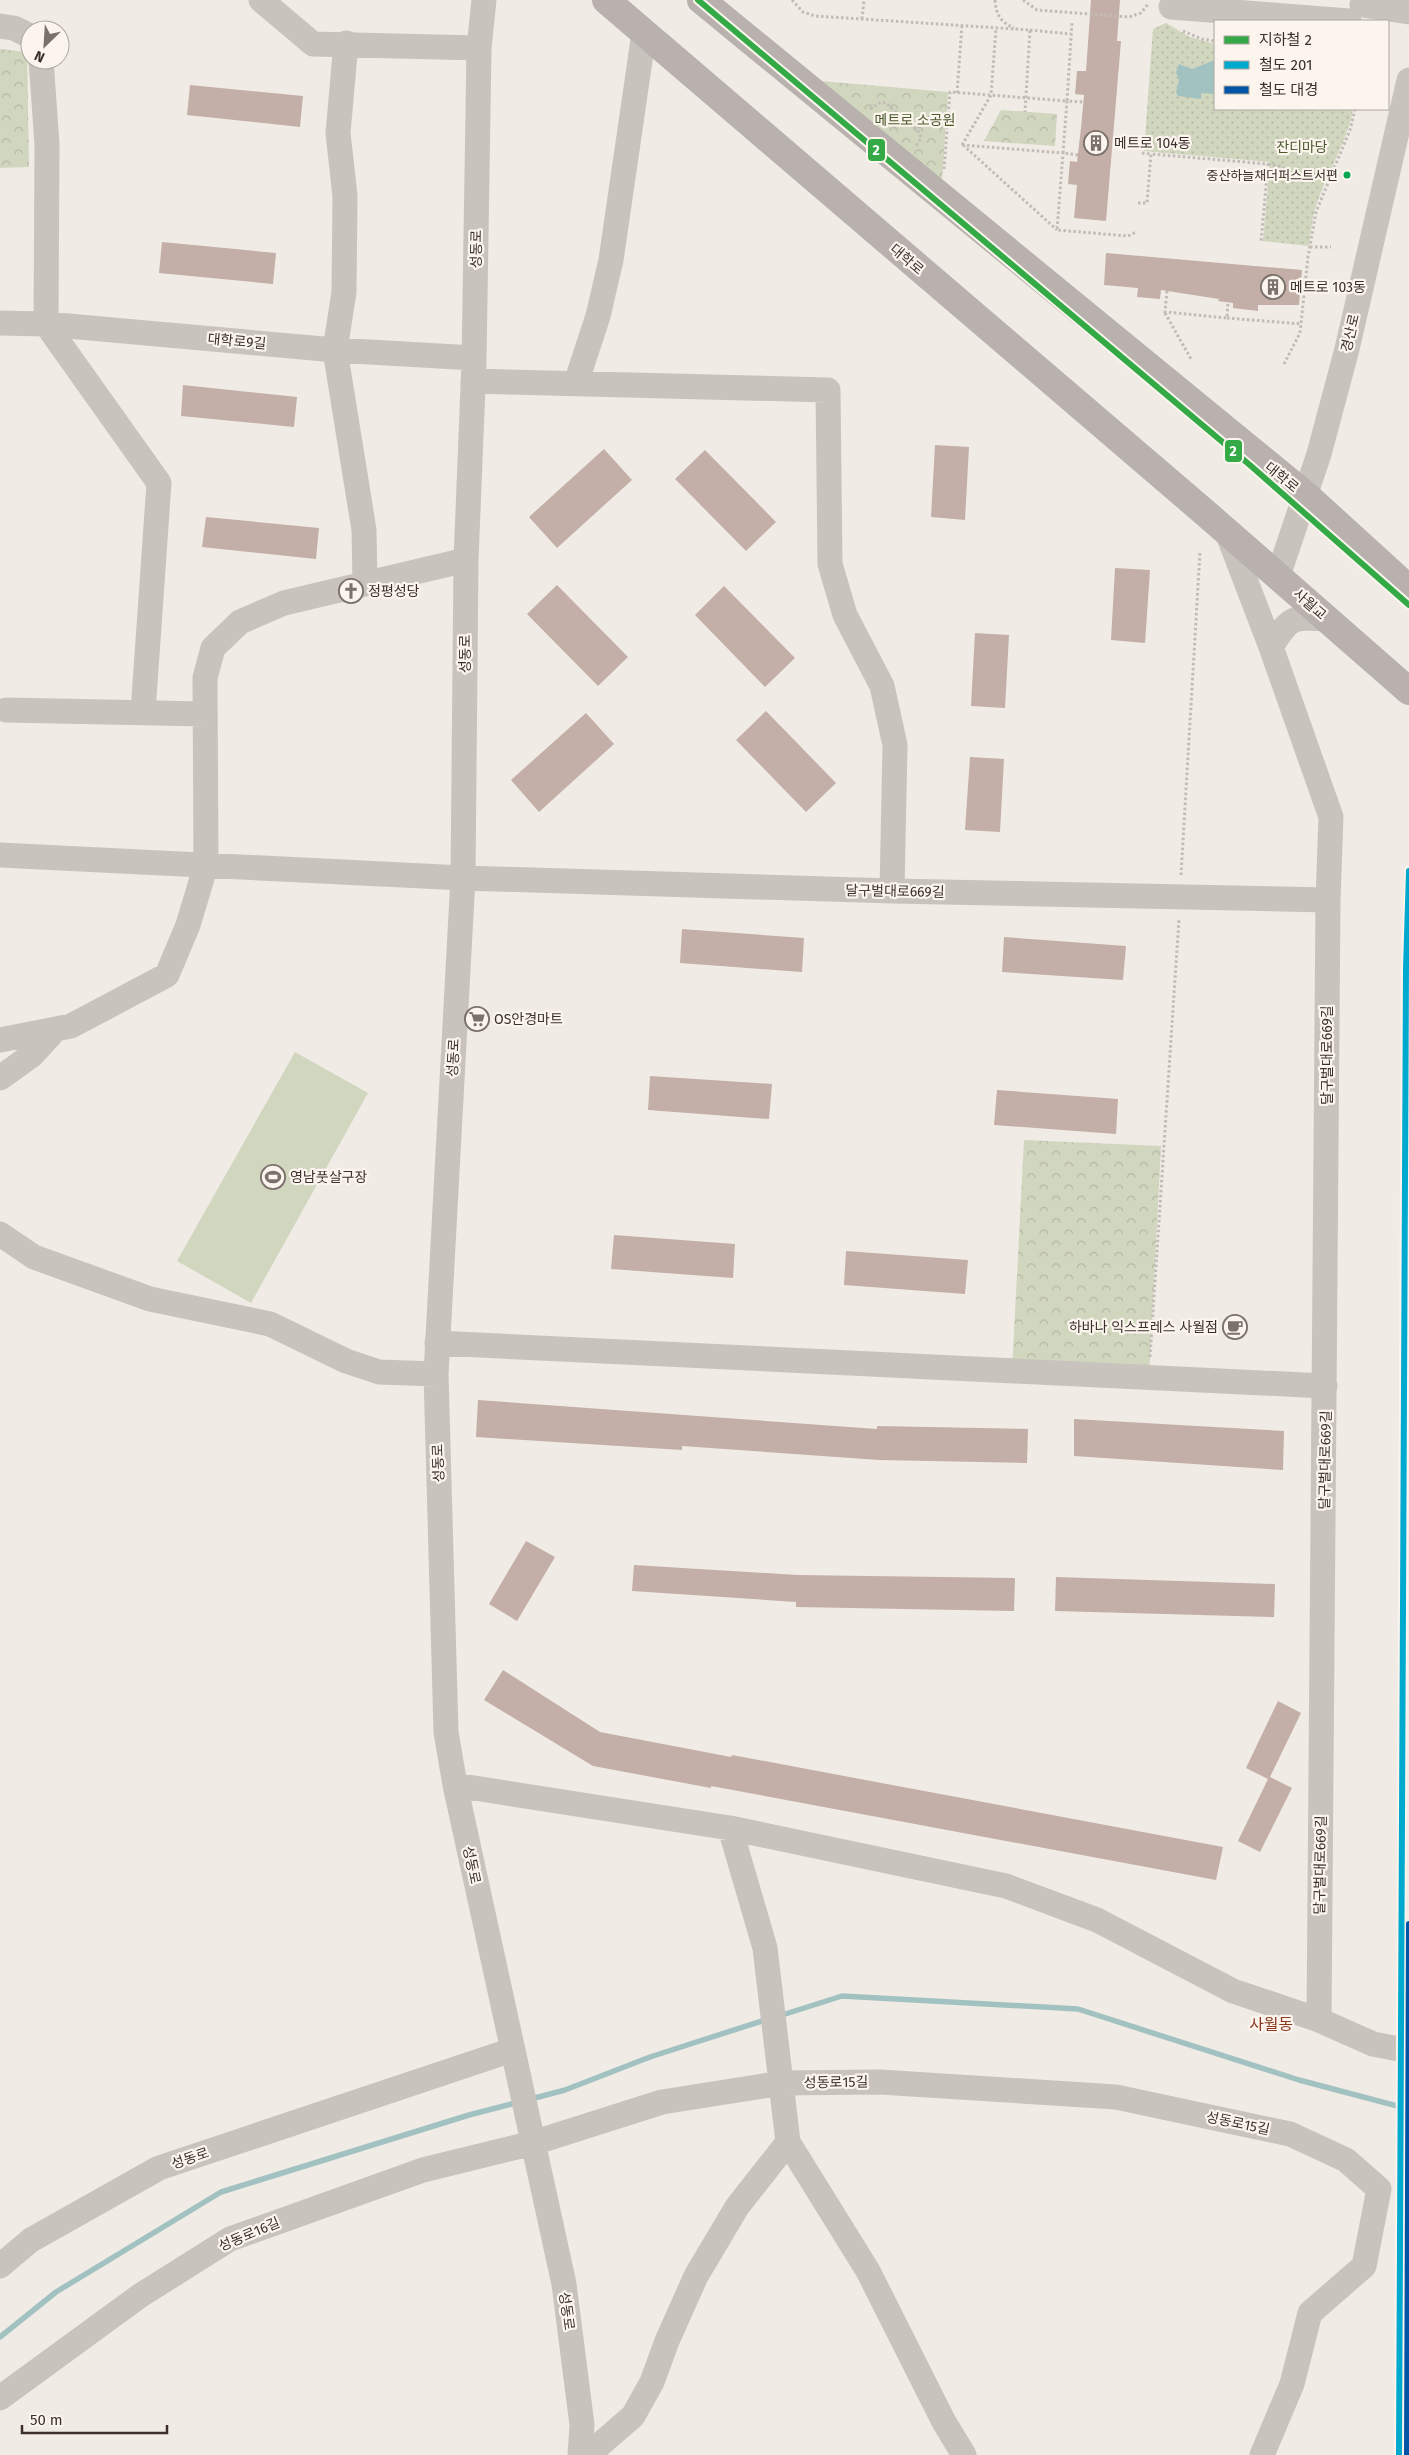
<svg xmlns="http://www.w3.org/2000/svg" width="1409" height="2455" font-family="'Fira Sans','Noto Sans KR',sans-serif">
	<defs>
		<pattern id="park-crowns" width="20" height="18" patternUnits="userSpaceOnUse" patternTransform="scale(1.25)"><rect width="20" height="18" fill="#d1d6bf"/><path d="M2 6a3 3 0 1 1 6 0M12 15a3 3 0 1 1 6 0" fill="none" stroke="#b4b8a4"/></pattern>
		<pattern id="garden-dots" width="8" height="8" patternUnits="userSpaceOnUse" patternTransform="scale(1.25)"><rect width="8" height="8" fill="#d1d6bf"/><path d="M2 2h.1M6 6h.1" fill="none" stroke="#b4b8a4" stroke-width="1.8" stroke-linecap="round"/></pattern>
	</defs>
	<rect width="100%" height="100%" fill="#f0ebe5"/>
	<!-- grass -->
	<path fill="#d1d6bf" d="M295,1052L368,1093L251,1303L177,1261Z"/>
	<!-- park -->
	<path fill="url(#park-crowns)" d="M0,49L27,52L29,167L0,168Z
		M821,81L948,92L942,182Z
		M1001,110L1057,114L1055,146L984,141Z
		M1024,1140L1161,1146L1149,1377L1012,1371Z"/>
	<!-- garden -->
	<path fill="url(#garden-dots)" d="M1166,23L1190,37L1215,44V109H1353C1347,142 1328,171 1317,203C1312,217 1311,231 1309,246L1263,241L1270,162L1144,151L1153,29Z"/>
	<!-- water -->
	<path fill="#a1c2c1" d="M1215,60V94L1201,93V99L1178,96L1176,92L1179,80L1176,72L1179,64L1192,69Z"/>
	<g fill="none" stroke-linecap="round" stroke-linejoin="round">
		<!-- stream -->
		<path stroke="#a1c2c1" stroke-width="5.5" d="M779,2016L842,1996L1078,2009L1299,2080L1409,2109
			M531,2099L565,2090L650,2057L768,2019
			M0,2337L56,2292L221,2192L469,2115L519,2102"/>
	</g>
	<!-- building -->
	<path fill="#c3afa7" d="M1091,0H1120L1117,41H1121L1106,221L1074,218L1077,185L1068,184L1070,161L1077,162L1081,128L1084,95L1075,94L1077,71H1086Z
		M190,85L303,96L300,127L187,115Z
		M162,242L276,253L273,284L159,273Z
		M1106,253L1302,270L1299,305H1258V311L1233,308V303L1218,301L1219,299L1161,290L1160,299L1137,297L1138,288L1104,285Z
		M183,385L297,397L294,427L181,416Z
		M935,445L969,447L965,520L931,517Z
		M604,449L632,480L557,548L529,517Z
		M705,450L776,522L746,551L675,479Z
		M206,517L319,528L316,559L202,547Z
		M1115,568L1150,570L1145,643L1111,640Z
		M557,585L628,657L598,686L527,614Z
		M724,586L795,658L765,687L695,615Z
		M975,633L1009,635L1005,708L971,706Z
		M766,711L836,783L806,812L736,740Z
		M586,713L614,744L539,812L511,780Z
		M970,757L1004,759L1000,832L965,830Z
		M682,929L804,938L802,972L680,963Z
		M1004,937L1126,946L1123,980L1002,972Z
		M650,1076L772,1084L769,1119L648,1110Z
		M997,1090L1118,1099L1116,1134L994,1125Z
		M614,1235L735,1244L733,1278L611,1269Z
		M846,1251L968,1260L965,1294L844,1285Z
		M478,1400L877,1429V1426L1028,1429L1027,1463L879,1460L682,1446V1450L476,1437Z
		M1074,1419L1284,1431L1283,1470L1074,1456Z
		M526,1541L555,1557L517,1621L489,1604Z
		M634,1565L797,1575L1015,1578L1014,1611L796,1607V1602L632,1591Z
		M1056,1577L1275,1584L1274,1617L1055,1611Z
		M503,1670L600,1732L731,1757L732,1755L1223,1847L1216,1880L711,1786V1788L593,1766L484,1700Z
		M1278,1701L1301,1713L1270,1777L1292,1788L1260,1852L1238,1841L1268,1779L1246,1768Z"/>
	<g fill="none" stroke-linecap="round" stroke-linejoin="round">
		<!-- path -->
		<path stroke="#c2bbb6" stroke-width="3" stroke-dasharray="2.5 2.5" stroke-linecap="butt" d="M792,0L803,12L815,16L1030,30L1025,112
			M995,0C996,14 1000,22 1014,28
			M1023,0L1037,10L1129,17L1141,13L1149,3
			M862,19L864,0
			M1030,30L1071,34
			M1183,31L1202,39L1215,41
			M957,93L962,25
			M870,109L881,102L886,103L920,133L921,138L916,146
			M894,128L903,117
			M962,145L1063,153L1057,230L1128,236L1136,232
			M962,145L991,95L996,28
			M963,145L1057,230
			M1142,153L1151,154
			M1078,155L1063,153L1067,101L1083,102
			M1268,164C1273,165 1279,165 1283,168C1289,172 1292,177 1300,178C1313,180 1318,165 1332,175
			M944,169L950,92L1067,101L1072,22
			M1138,203H1147L1151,154L1268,164L1261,242
			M1310,247H1331
			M1167,291L1165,312L1227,318L1228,302
			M1165,313L1191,359
			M1227,318L1302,324
			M1284,364L1300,333L1308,257L1316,212L1350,130L1355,109
			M1181,875L1200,552
			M1150,1357L1179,919"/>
		<!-- minor -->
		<path stroke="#c9c3be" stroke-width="25" d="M261,0L313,44L479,48
			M484,0L479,48L474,362L466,560L463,878L436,1374L446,1732L455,1785L564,2284L582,2425L580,2455
			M1362,5L1409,12
			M1171,7L1349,21
			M0,26L14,28L30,36
			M346,43L338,133L345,196L344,292L335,350L364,530L365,584
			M41,60L47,144L46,324L159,483L143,712
			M0,323L46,324L335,350L474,358
			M473,381L828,390L830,564L845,615L882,686L895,745L892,891
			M576,383L598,316L611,260L644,33
			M1227,532L1271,647L1331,817L1328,900L1319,2020
			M1278,576L1319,454L1347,349L1409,80
			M1271,647C1289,618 1292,616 1326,619
			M6,710L205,714
			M0,855L463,878L892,891L1328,900
			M0,1040L71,1026L167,975L188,925L206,865L205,678L213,648L240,622L284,603L466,560
			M0,1078L32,1055L56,1029
			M0,1234L34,1257L150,1299L270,1324L346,1361L379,1372L436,1374
			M437,1343L1325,1386
			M455,1785L730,1828L1006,1886L1097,1920L1233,1991L1319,2020L1373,2044L1409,2051
			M730,1828L765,1948L788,2142L868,2271L944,2422L964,2455
			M0,2266L31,2240L159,2168L512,2050
			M0,2398L141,2295L230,2239L423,2170L533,2143L662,2102L782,2083L880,2082L1116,2097L1290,2134L1346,2160L1379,2189L1364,2266L1310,2313L1292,2384L1262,2455
			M588,2455L633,2416L652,2382L667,2341L696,2276L737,2207L788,2142"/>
		<!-- major -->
		<path stroke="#b8b1ad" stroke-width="28" d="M606,0L1210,517L1409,691
			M701,0L1307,496L1409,589"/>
		<defs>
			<path id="rail-1" d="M1399,2455L1406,968L1409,871"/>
			<path id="rail-2" d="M1407,2455L1409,1924"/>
		</defs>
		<!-- rail-1 casing -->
		<use href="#rail-1" stroke="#fbf5ee" stroke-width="10"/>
		<!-- rail-2 casing -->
		<use href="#rail-2" stroke="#fbf5ee" stroke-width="10"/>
		<!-- rail-1 -->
		<use href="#rail-1" stroke="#00a9ce" stroke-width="6"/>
		<!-- rail-2 -->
		<use href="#rail-2" stroke="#0054a6" stroke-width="6"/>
		<defs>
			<path id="metro-1" d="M698,0L1251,466L1409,605"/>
		</defs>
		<!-- metro-1 casing -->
		<use href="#metro-1" stroke="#fbf5ee" stroke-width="10"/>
		<!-- metro-1 -->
		<use href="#metro-1" stroke="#33aa46" stroke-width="6"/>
	</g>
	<!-- icons -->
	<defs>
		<symbol id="building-ring" viewBox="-11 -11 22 22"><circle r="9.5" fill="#fbf5ee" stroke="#7a716c" stroke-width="1.5"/><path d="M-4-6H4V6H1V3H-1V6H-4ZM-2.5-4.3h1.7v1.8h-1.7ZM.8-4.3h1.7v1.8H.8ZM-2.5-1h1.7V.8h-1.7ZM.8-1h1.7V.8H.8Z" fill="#7a716c"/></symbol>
		<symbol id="church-ring" viewBox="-11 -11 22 22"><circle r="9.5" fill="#fbf5ee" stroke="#7a716c" stroke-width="1.5"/><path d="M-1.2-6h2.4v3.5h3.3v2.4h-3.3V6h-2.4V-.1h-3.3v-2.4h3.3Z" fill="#7a716c"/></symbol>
		<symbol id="supermarket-ring" viewBox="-11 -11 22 22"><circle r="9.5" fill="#fbf5ee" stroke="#7a716c" stroke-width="1.5"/><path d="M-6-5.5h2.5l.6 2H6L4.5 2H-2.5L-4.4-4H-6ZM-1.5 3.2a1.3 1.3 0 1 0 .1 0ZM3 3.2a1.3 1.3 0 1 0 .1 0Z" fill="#7a716c"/></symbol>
		<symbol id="stadium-ring" viewBox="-11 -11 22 22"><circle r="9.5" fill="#fbf5ee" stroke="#7a716c" stroke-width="1.5"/><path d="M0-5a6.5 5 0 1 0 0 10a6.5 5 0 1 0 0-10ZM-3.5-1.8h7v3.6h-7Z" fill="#7a716c"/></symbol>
		<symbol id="cafe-ring" viewBox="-11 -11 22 22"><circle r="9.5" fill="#fbf5ee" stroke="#7a716c" stroke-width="1.5"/><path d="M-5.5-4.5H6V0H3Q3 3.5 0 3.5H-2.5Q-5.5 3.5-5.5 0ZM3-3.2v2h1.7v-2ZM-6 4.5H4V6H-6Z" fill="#7a716c"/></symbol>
	</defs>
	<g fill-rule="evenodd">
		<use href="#building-ring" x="1082" y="129" width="28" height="28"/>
		<use href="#building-ring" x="1259" y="273" width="28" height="28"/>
		<use href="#church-ring" x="337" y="577" width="28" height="28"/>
		<use href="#supermarket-ring" x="463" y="1005" width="28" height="28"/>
		<use href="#stadium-ring" x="259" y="1163" width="28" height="28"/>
		<use href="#cafe-ring" x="1221" y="1313" width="28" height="28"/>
	</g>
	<!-- markers -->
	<circle fill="#00a651" stroke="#fbf5ee" stroke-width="2" cx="1347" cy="175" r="4.5"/>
	<g text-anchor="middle" stroke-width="4.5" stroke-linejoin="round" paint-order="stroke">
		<!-- bus labels -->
		<g font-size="13" fill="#3b302b" stroke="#fbf5ee" text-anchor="end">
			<text x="1338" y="180">중산하늘채더퍼스트서편</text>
		</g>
		<!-- park labels -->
		<g font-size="14" fill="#4a5a2e" stroke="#fbf5ee">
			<text x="915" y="125">메트로 소공원</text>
			<text x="1302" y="152">잔디마당</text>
		</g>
		<!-- poi labels -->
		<g font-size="14" fill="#3b302b" stroke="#fbf5ee" text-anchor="start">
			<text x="1114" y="148">메트로 104동</text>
			<text x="1290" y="292">메트로 103동</text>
			<text x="368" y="596">정평성당</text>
			<text x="494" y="1024">OS안경마트</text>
			<text x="290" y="1182">영남풋살구장</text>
			<text x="1218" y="1332" text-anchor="end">하바나 익스프레스 사월점</text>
		</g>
		<!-- street labels -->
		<g font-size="14" fill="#3b302b" stroke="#fbf5ee">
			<text transform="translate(476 249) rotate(-89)" y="5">성동로</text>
			<text transform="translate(907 259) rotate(40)" y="5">대학로</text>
			<text transform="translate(1350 333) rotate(-77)" y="5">경산로</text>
			<text transform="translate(237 341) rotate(5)" y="5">대학로9길</text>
			<text transform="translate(1282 477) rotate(39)" y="5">대학로</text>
			<text transform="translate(1310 604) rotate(41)" y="5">사월교</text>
			<text transform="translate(465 654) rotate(-90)" y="5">성동로</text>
			<text transform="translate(895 891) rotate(1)" y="5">달구벌대로669길</text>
			<text transform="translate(1327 1055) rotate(-90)" y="5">달구벌대로669길</text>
			<text transform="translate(453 1058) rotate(-87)" y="5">성동로</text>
			<text transform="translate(1325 1460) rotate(-89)" y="5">달구벌대로669길</text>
			<text transform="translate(438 1463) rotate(-92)" y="5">성동로</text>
			<text transform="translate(472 1865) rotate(78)" y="5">성동로</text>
			<text transform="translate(1320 1865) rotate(-89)" y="5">달구벌대로669길</text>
			<text transform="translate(836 2082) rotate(-1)" y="5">성동로15길</text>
			<text transform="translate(1238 2123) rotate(12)" y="5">성동로15길</text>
			<text transform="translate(190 2158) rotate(-19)" y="5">성동로</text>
			<text transform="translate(249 2234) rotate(-23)" y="5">성동로16길</text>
			<text transform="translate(567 2311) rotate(82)" y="5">성동로</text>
		</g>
		<!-- quarter labels -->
		<g font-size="16" fill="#8c3b22" stroke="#fbf5ee">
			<text x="1271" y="2030">사월동</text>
		</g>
	</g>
	<g stroke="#fbf5ee" stroke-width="2">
		<rect x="867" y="138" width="19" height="24" rx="5" fill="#33aa46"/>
		<rect x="1224" y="439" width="19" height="24" rx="5" fill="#33aa46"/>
	</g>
	<g font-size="14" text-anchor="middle" font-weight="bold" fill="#fff">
		<text x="876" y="155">2</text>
		<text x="1233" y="456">2</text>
	</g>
	<!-- legend -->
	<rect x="1214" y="20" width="175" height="90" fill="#fbf5ee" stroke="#aea6a0"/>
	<rect x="1224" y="36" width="25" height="8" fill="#33aa46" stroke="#aea6a0"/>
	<text x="1259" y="45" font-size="15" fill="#3b302b">지하철 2</text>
	<rect x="1224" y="61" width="25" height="8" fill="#00a9ce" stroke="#aea6a0"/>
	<text x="1259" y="70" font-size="15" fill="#3b302b">철도 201</text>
	<rect x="1224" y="86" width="25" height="8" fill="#0054a6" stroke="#aea6a0"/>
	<text x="1259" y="95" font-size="15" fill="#3b302b">철도 대경</text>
	<!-- north arrow -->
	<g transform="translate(45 45) rotate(205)"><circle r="24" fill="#fbf5ee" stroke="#aea6a0"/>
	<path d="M0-4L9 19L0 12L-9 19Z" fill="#7a716c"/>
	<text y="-8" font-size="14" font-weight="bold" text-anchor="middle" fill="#3b302b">N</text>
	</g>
	<!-- scale -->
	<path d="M22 2425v8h145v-8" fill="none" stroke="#3b302b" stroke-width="2.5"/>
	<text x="30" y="2425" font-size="15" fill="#3b302b" stroke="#fbf5ee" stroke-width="4" paint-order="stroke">50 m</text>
</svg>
